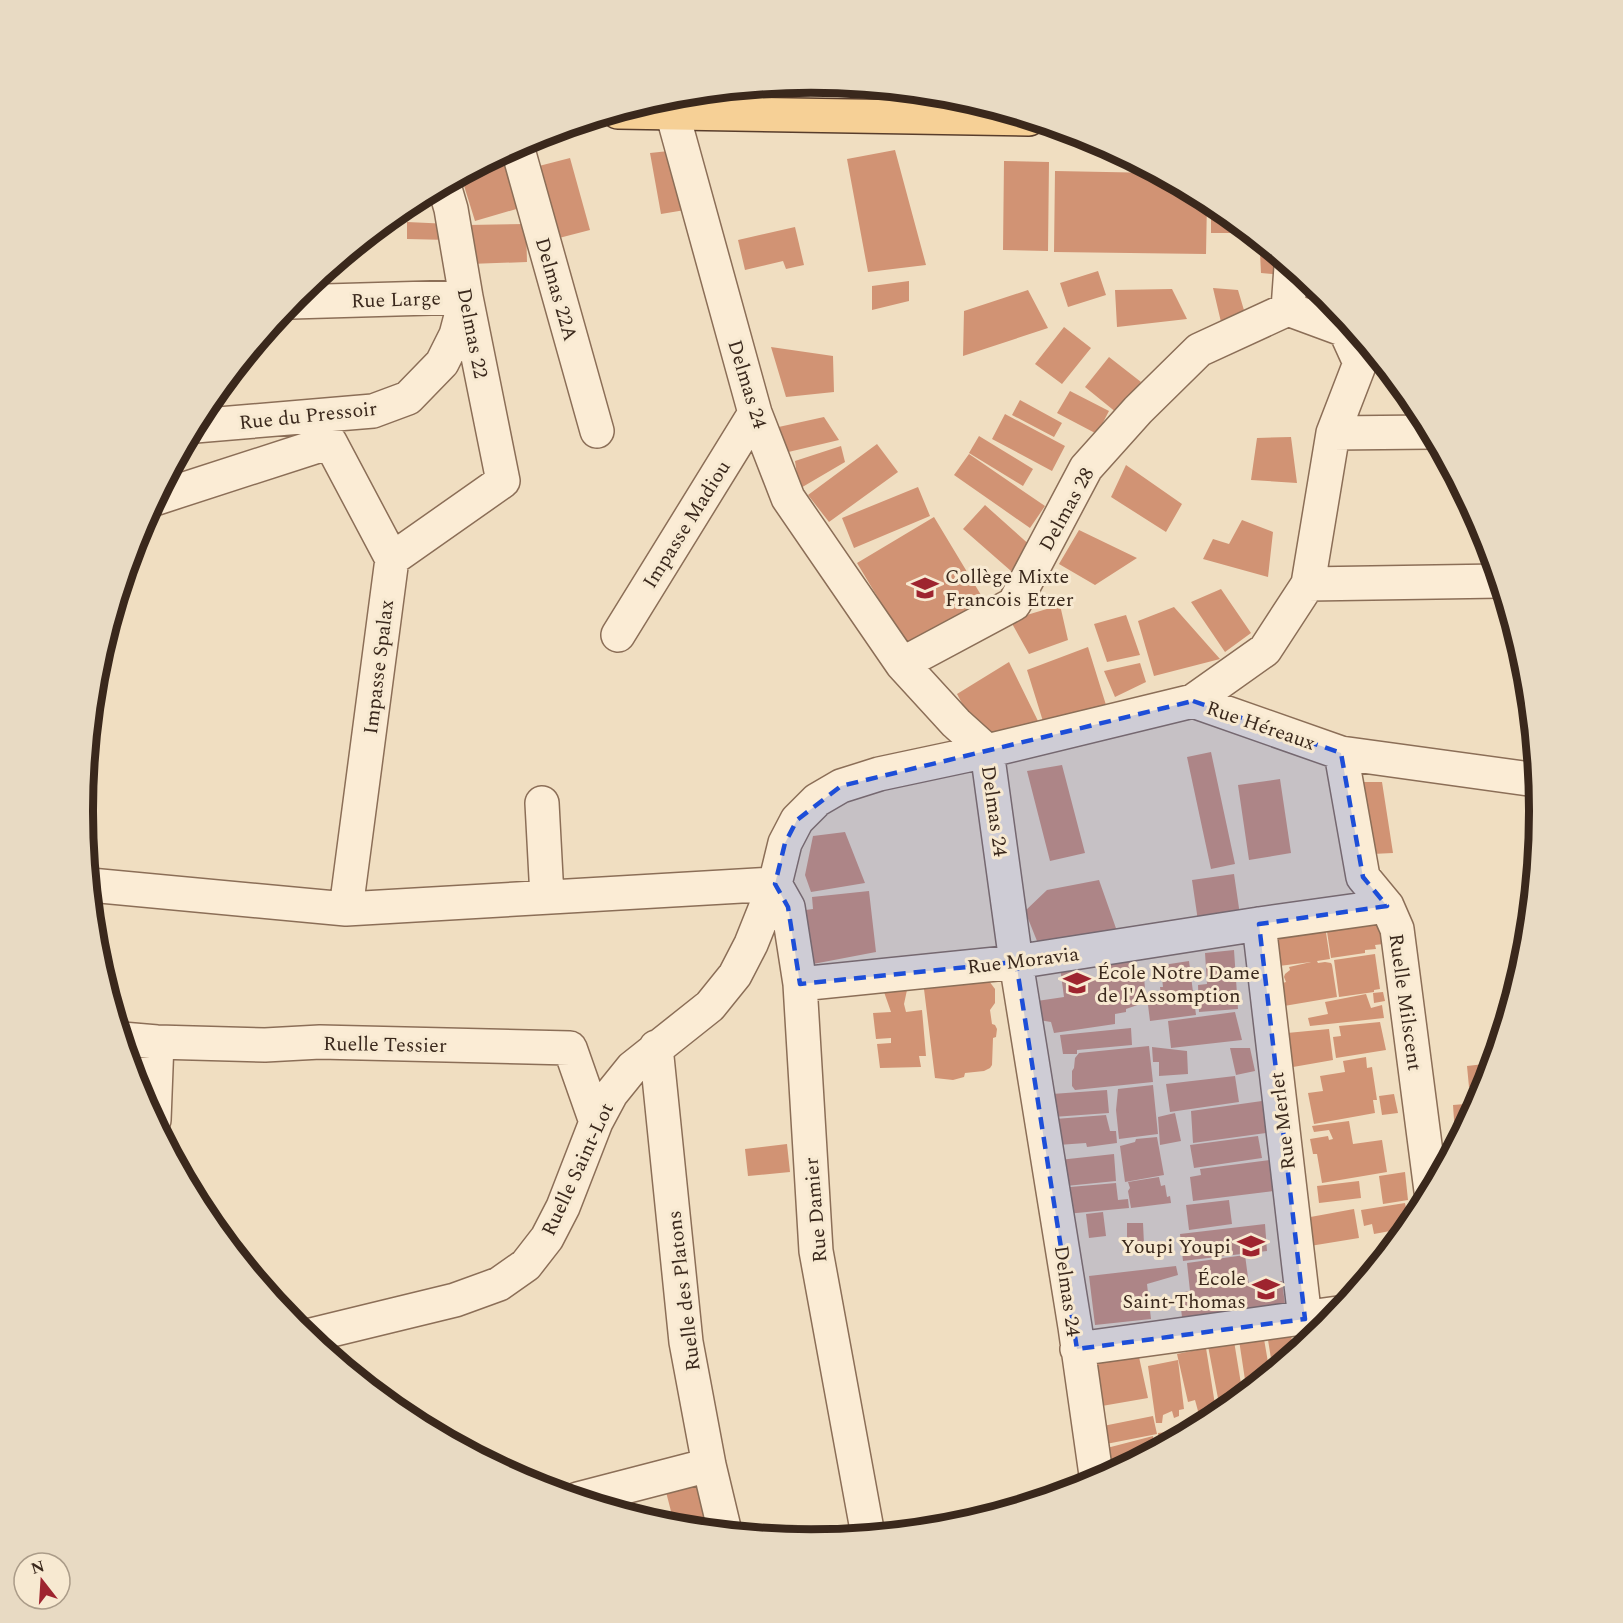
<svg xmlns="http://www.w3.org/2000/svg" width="1623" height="1623" font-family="Spectral,serif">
	<rect width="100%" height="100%" fill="#f0dec1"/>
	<!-- building -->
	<path fill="#d19374" d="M678,150L685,210L661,214L650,153Z
		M895,150L926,265L868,272L847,159Z
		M508,155L530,205L475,221L461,176L490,160Z
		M570,158L590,230L559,238L539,166Z
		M1004,161L1049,162L1048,251L1003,250Z
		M1055,171L1157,173L1207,200L1206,254L1054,252Z
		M1211,203L1217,206L1251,233H1211Z
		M407,222L450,224L449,240L407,239Z
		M526,224L527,262L469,264L468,225Z
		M795,227L804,265L786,269L783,261L745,270L738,240Z
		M1260,253L1276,254L1293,268L1292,276L1261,273Z
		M1098,271L1106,295L1068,307L1060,283Z
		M1306,279L1327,296L1340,311L1304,310Z
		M909,281V301L872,310V286Z
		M1213,288L1238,290L1246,317L1221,322Z
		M1172,289L1187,319L1117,327L1115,290Z
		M1028,290L1048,328L963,356L964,311Z
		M1064,327L1091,348L1062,384L1035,364Z
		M771,347L833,356L834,392L786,397Z
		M1109,357L1141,382L1117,413L1085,387Z
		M1070,391L1109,411L1097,434L1057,413Z
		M1020,400L1062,423L1054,437L1012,415Z
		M1005,414L1065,446L1052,471L992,439Z
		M824,417L839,440L780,454L774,428Z
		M979,436L1033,469L1023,486L969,453Z
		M1291,437L1297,483L1251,480L1257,438Z
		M877,444L898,472L829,522L808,495Z
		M841,446L845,462L799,489L795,461Z
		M969,454L1045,506L1030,528L954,475Z
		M1126,465L1182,504L1166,532L1111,497Z
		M918,487L930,516L854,548L842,518Z
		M985,505L1032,547L1011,571L963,529Z
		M934,517L987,605L910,651L857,563Z
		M1242,520L1273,532L1268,577L1203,559L1213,539L1229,544Z
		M1079,530L1137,558L1095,585L1059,564Z
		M1221,589L1251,633L1225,652L1191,602Z
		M1060,605L1068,640L1029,654L1010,620Z
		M1174,607L1220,659L1154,676L1138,621Z
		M1126,615L1140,655L1107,662L1094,624Z
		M1088,647L1106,705L1046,731L1027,670Z
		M1009,662L1038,721L982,741L957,694Z
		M1140,663L1146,682L1115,697L1104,671Z
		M1211,752L1235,864L1211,869L1187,757Z
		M1062,765L1085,853L1050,861L1027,771Z
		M1280,779L1291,853L1249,860L1238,785Z
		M1359,782H1382L1393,853L1372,854Z
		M845,832L865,883L811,892L805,875L813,836Z
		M1234,874L1240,915L1198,921L1192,880Z
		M1099,880L1118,934L1039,946L1025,911L1047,890Z
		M869,891L876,952L813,964L798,911L813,909L812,897Z
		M1383,924V944L1375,945L1376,949L1365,950V953L1331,958L1326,925L1350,928Z
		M1325,926L1330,959L1317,961L1318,963L1325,962L1331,963L1332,965L1337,997L1284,1006L1279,984L1286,982L1284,977L1285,974L1290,970L1289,967L1311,962L1279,966L1274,933Z
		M1234,950L1238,1009L1199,1012L1198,985L1207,984L1205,953Z
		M1375,954L1380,989L1374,990V992L1339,997L1334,960Z
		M1134,960L1136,977L1144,976L1146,1002L1126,1009V1012L1115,1014V1024L1054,1033L1051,1022L1039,1020L1037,1001L1064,997L1060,967L1076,966L1080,981L1105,977L1104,964Z
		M1189,961L1196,1015L1150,1021L1148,1005L1162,1003L1160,987H1163L1162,978H1164L1163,965Z
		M985,979L989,981L995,989V1003L990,1010L992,1024L995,1025L997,1029L996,1037L993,1038L992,1065L990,1068L984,1071L965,1073L964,1077L953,1080L935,1078L923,981Z
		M906,988L907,990L904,1004L906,1012L922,1010L926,1056H919L921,1067L880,1068L877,1044L891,1043V1038L876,1039L873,1013L891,1012L884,992Z
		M1383,992L1385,1001L1374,1003L1373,993Z
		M1366,994L1371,1008L1382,1005L1384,1018L1310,1026L1308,1018L1328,1014L1325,1002Z
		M1235,1012L1242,1040L1171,1048L1168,1021Z
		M1380,1022L1386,1050L1336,1058L1333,1037L1341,1036L1339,1026Z
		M1131,1028L1132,1045L1077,1050V1054H1063L1060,1035Z
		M1329,1029L1333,1060L1293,1067L1287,1033Z
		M1149,1046L1153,1082L1075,1090L1072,1086V1071L1074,1068L1075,1058L1079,1053Z
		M1152,1047L1187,1051L1188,1074L1159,1076V1062H1153Z
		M1230,1048H1250L1255,1071L1236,1075Z
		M1366,1057L1367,1068L1372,1067L1377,1100H1373L1375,1113L1314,1124L1308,1093L1323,1091L1320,1076L1345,1072L1343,1061Z
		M1493,1063L1487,1084L1469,1087L1467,1066Z
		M1235,1076L1239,1102L1170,1112L1166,1084Z
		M1153,1085L1158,1134L1119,1139L1116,1110L1118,1089Z
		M1107,1090L1109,1113L1053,1117L1052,1094Z
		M1394,1094L1398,1113L1382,1115L1379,1096Z
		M1262,1101L1266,1133L1193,1143L1191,1111Z
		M1478,1103L1462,1133L1455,1134L1453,1105Z
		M1175,1113L1181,1141L1160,1145L1158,1117Z
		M1106,1115L1110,1131H1116L1117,1143L1087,1147L1086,1143L1058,1145L1055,1119Z
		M1349,1121L1353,1144L1382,1140L1387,1172L1322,1183L1317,1154H1313L1310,1139L1328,1136L1329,1140L1333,1139L1329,1130L1314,1132L1312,1126Z
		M1258,1136L1262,1158L1194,1168L1190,1145Z
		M1157,1137L1164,1175L1125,1182L1120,1146L1135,1142L1136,1139Z
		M787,1144L790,1172L748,1176L745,1149Z
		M1114,1154L1116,1181L1066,1186L1059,1160Z
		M1270,1160L1273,1191L1193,1201L1190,1177L1201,1175L1200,1169Z
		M1405,1172L1408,1200L1383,1204L1379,1176Z
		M1159,1177L1161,1186L1165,1185L1167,1197L1170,1196L1171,1203L1131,1208L1128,1191L1130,1188L1128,1182Z
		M1359,1181L1361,1198L1319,1203L1317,1186Z
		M1116,1183L1118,1200L1128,1199L1129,1208L1066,1214L1071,1198L1070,1187Z
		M1229,1200L1232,1224L1189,1230L1186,1205Z
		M1405,1203L1408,1218L1399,1220L1401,1229L1374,1234L1372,1224L1364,1226L1361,1210Z
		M1354,1209L1359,1238L1310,1246L1305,1218Z
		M1103,1212L1106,1236L1089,1238L1086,1214Z
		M1127,1223H1143L1144,1244H1127Z
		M1265,1224L1267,1251L1183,1261L1180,1234Z
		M1245,1255L1249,1285L1282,1281L1286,1312L1183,1325L1179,1293L1190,1291L1187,1263Z
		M1176,1266L1178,1275L1147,1284L1151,1319L1095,1325L1089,1276Z
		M1291,1335L1294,1354L1273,1371L1268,1340Z
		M1264,1339L1270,1374L1247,1393L1239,1340Z
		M1234,1341L1243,1396L1221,1414L1208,1346Z
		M1206,1348L1217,1417L1201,1422L1195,1400L1188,1402L1177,1354Z
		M1139,1357L1148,1398L1096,1407L1095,1363Z
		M1178,1360L1184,1409L1179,1410V1416L1174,1418L1172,1411L1163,1415L1162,1423H1156L1148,1366Z
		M1153,1416L1157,1434L1101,1445L1098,1427Z
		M1196,1429L1160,1448L1158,1433Z
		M1153,1436L1156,1450L1109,1475L1103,1449Z
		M696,1476L709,1528L702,1530L675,1527L664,1484Z"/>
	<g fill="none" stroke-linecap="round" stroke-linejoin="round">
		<defs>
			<path id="minor" d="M672,112L755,413L788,498L902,664L956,723L987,751L1016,962L1075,1327L1097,1482
				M517,146L597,431
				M1288,309L1291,267
				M195,426L373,411L408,398L442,363L456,335L466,297L291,302
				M1333,433L1431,432
				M157,498L330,442L392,559
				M1308,584L1500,581
				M618,635L755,413
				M902,664L1014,604L1086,468L1138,410L1199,350L1288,309L1345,330L1360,363L1333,433L1308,584L1265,650L1193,701
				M1341,753L1363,877L1387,906L1397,929L1431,1191
				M542,803L547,897
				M90,885L346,909L775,884L788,907L800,984L816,1251L868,1535
				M346,909L392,559L503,481L466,297L451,209L444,185
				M1259,924L1305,1319
				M800,984L1016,962L1259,924L1387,906
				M122,1039L157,1042L265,1045L320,1042L570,1048L596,1122
				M656,1047L686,1342L709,1465L725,1532
				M154,1120L157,1042
				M307,1336L455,1300L499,1284L526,1265L547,1238L563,1207L596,1122L611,1094L632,1068L710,1006L735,975L751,944L775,884L785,843L797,820L817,800L841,786L879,774L987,751L1193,701L1341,753L1537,780
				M1077,1349L1338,1313
				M578,1499L709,1465"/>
			<path id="major" d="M618,112L1029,119"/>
		</defs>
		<!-- minor casing -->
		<use href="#minor" stroke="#8b6e57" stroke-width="36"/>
		<!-- major casing -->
		<use href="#major" stroke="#583d2c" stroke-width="36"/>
		<!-- minor -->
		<use href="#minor" stroke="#fbecd5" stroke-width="33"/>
		<!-- major -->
		<use href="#major" stroke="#f6d096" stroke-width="33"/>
	</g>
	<!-- marked area -->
	<path fill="#1d4ed8" fill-opacity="0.2" stroke="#1d4ed8" stroke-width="4.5" stroke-dasharray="12 8" stroke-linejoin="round" d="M1193,701L1341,753L1363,877L1387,906L1259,924L1305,1319L1077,1349L1016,962L800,984L788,907L775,884L785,843L797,820L841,786Z"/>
	<!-- icons -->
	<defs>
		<symbol id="university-bare" viewBox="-9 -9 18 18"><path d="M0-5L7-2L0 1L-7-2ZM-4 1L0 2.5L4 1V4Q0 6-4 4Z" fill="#9e242f" stroke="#f7e9d1" stroke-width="2.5" paint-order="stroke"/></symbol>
		<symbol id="school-bare" viewBox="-9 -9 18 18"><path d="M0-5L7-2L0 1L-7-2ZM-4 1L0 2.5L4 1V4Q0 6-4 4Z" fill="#9e242f" stroke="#f7e9d1" stroke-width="2.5" paint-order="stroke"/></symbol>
	</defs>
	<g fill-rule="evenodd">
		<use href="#university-bare" x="906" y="569" width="38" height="38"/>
		<use href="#school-bare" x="1058" y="964" width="38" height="38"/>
		<use href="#school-bare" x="1232" y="1227" width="38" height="38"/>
		<use href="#school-bare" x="1247" y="1270" width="38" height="38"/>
	</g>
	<g text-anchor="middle" stroke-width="6" stroke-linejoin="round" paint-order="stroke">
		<!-- street labels -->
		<g font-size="20" fill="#3a281c" stroke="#f7e9d1">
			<text transform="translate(557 289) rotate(74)" y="7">Delmas 22A</text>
			<text transform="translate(396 299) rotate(-2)" y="7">Rue Large</text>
			<text transform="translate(473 333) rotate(79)" y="7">Delmas 22</text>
			<text transform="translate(748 384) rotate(73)" y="7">Delmas 24</text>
			<text transform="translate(308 415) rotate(-6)" y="7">Rue du Pressoir</text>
			<text transform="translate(1066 509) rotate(-61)" y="7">Delmas 28</text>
			<text transform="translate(686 524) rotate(-58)" y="7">Impasse Madiou</text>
			<text transform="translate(378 667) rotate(-83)" y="7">Impasse Spalax</text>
			<text transform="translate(1261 725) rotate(19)" y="7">Rue Héreaux</text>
			<text transform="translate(995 811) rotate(82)" y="7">Delmas 24</text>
			<text transform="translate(1023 960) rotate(-7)" y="7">Rue Moravia</text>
			<text transform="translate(1406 1002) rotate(82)" y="7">Ruelle Milscent</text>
			<text transform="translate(385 1044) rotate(1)" y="7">Ruelle Tessier</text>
			<text transform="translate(1282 1121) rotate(-97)" y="7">Rue Merlet</text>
			<text transform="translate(577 1169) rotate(-65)" y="7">Ruelle Saint-Lot</text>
			<text transform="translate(815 1210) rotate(-95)" y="7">Rue Damier</text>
			<text transform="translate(683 1291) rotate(-97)" y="7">Ruelle des Platons</text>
			<text transform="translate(1068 1291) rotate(82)" y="7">Delmas 24</text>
		</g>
		<!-- poi labels -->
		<g font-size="20" fill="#3a281c" stroke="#f7e9d1" text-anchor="start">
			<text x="945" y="583">Collège Mixte<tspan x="945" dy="23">Francois Etzer</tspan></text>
			<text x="1097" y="979">École Notre Dame<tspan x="1097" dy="23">de l'Assomption</tspan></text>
			<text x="1231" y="1253" text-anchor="end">Youpi Youpi</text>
			<text x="1246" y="1285" text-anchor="end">École<tspan x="1246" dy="23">Saint-Thomas</tspan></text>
		</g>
	</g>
	<!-- crop -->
	<path d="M0 0H1623V1623H0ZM93 811a718 718 0 1 1 1436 0a718 718 0 1 1-1436 0Z" fill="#e8dac3" fill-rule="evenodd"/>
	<path fill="none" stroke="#3a281c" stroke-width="8" d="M93 811a718 718 0 1 1 1436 0a718 718 0 1 1-1436 0Z"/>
	<!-- north arrow -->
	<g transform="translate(42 1581) rotate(343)"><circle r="28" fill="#f7e9d1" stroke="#ab9c89" stroke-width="1.5"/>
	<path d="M0-4.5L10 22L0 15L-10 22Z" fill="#9e242f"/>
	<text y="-9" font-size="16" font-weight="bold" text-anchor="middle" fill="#3a281c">N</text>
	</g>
</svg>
